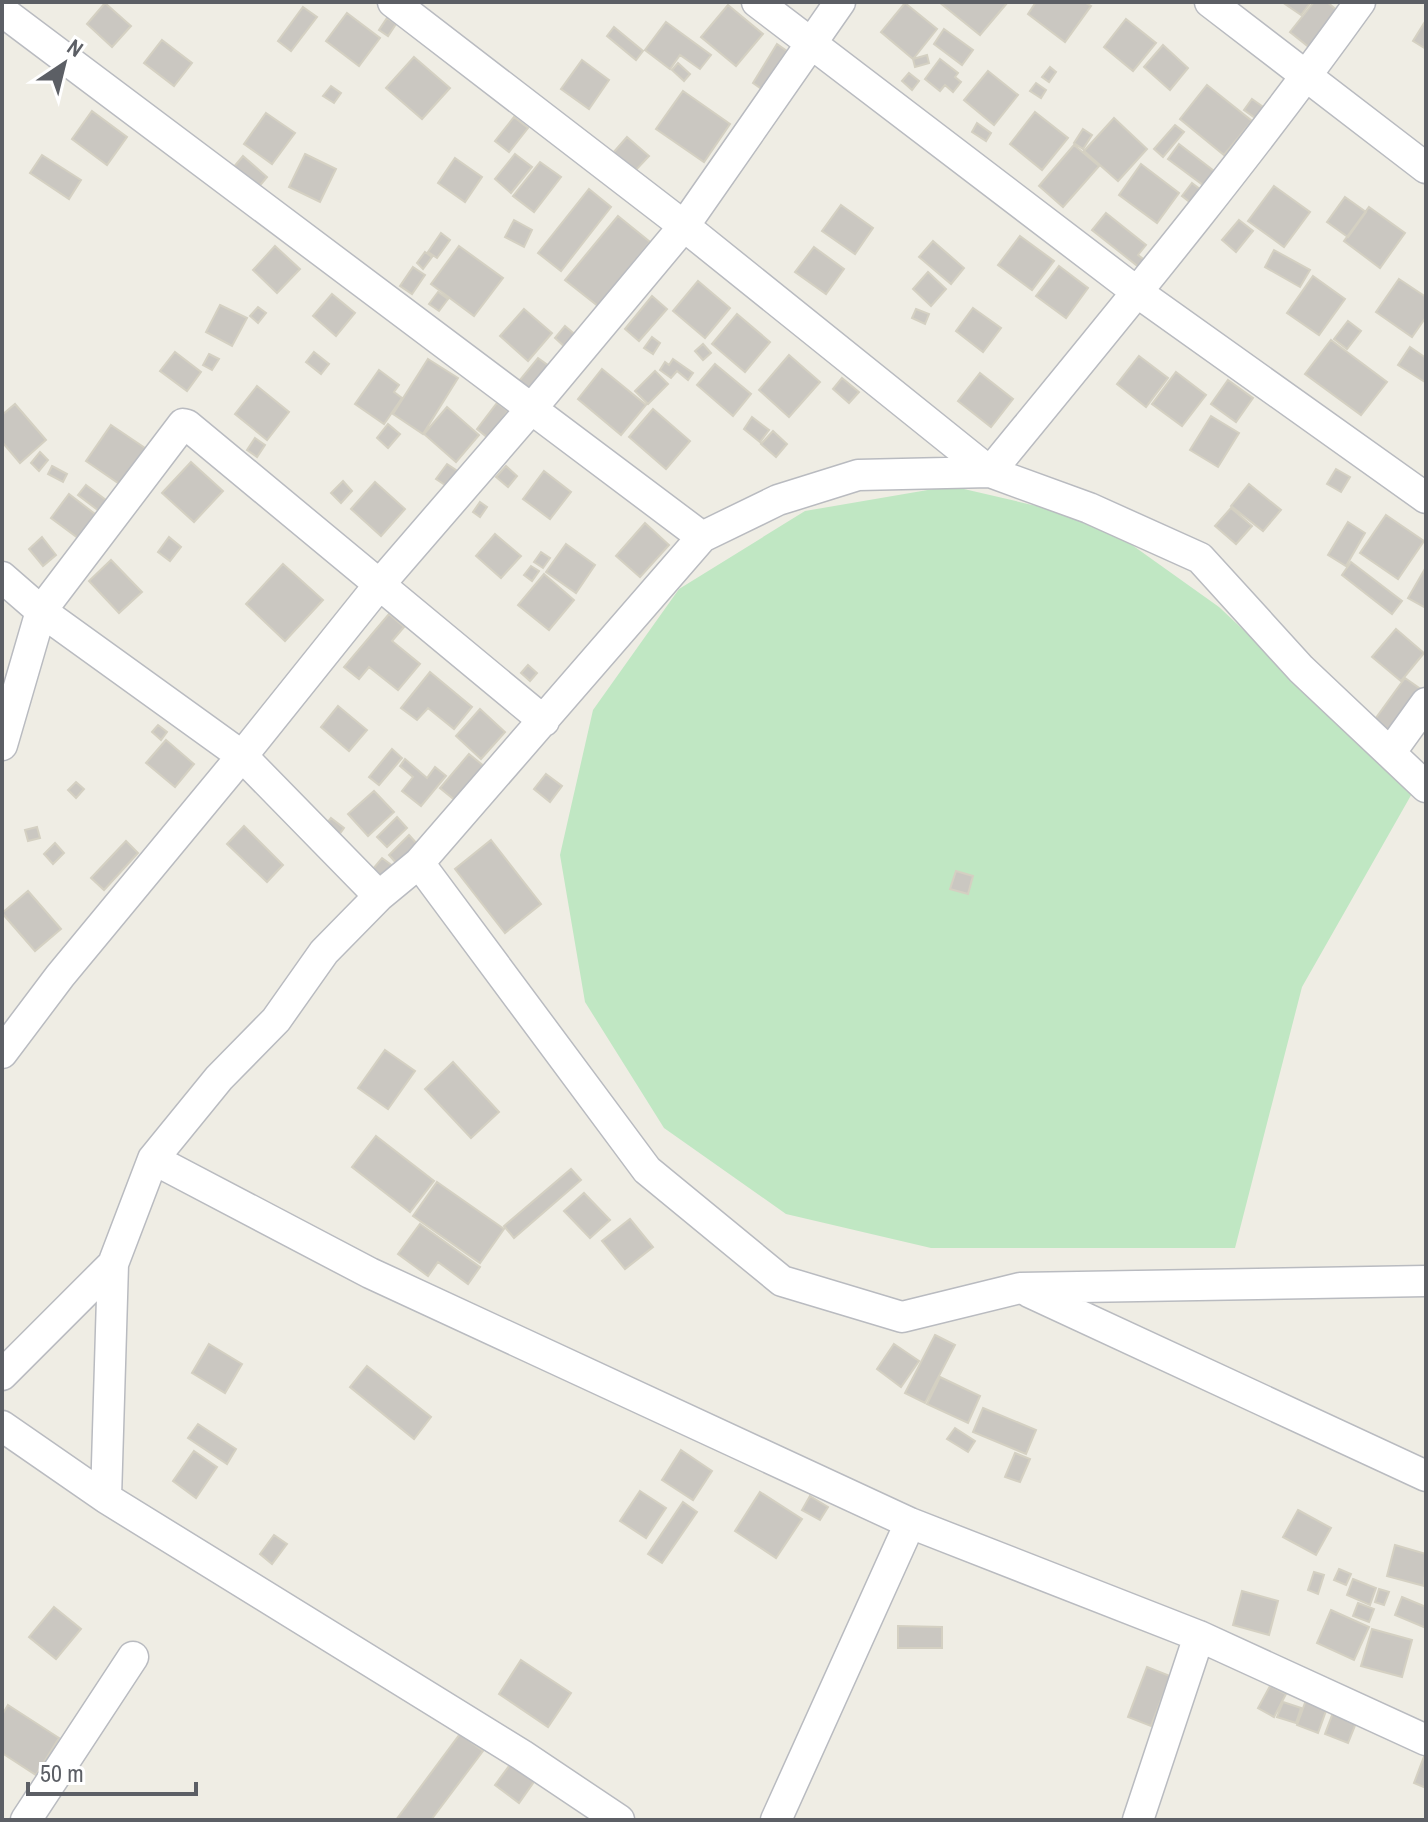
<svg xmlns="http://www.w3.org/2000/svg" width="1428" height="1822" font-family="'Archivo Narrow',sans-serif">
	<rect width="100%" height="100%" fill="#efede4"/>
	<!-- green -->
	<path fill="#c0e7c3" d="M951,486L1097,520L1219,607L1414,790L1302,987L1235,1248H931L786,1214L664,1128L585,1002L560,855L593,710L679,589L805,511Z"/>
	<!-- building -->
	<path fill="#cac7c1" stroke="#d4d0c2" stroke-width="2" d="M939,2H1008L980,35Z
		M1036,2H1084L1091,6L1065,42L1028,14Z
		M1282,2H1311L1301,15Z
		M1314,2H1327L1339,12L1310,48L1290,32Z
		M105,3L131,26L112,47L87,24Z
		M905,3L937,29L913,59L881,32Z
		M728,5L763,34L736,66L701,37Z
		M303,7L317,17L291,51L278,41Z
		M347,13L380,38L359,66L326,41Z
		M387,18L396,24L388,36L379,30Z
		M1126,19L1156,43L1133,71L1104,47Z
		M1426,20V49L1413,41Z
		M666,22L711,55L700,69L680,55L670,69L645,50Z
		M614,27L643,51L636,60L607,36Z
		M944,29L973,50L962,65L934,44Z
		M162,40L192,63L174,86L144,63Z
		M777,44L787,51L763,90L753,83Z
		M1163,45L1188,68L1170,90L1144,67Z
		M927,55L929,63L915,67L913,59Z
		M414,57L450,88L422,119L386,88Z
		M940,59L958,73L955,77L961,82L953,92L945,85L940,91L925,79Z
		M582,60L609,80L589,109L561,89Z
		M678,63L690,74L684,81L672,70Z
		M1050,67L1056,72L1049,82L1042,77Z
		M988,71L1018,95L994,125L964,100Z
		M909,73L919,81L912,90L902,81Z
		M1036,83L1046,90L1041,98L1030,91Z
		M1207,85L1252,121L1224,155L1180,119Z
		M331,86L341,93L334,103L323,96Z
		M683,91L730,124L704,162L656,129Z
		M1252,99L1266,109L1258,120L1244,110Z
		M92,111L127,137L107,165L72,139Z
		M1035,112L1068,138L1042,170L1010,144Z
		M266,113L295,133L272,164L244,144Z
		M514,117L528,128L509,152L495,141Z
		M1114,118L1147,149L1118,181L1084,151Z
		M977,123L991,133L986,141L972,132Z
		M1175,125L1184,132L1163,157L1154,149Z
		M1083,129L1092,135L1083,149L1074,143Z
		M627,137L649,156L635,171L613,153Z
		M1179,144L1214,171L1203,185L1168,159Z
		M1074,145L1099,166L1063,207L1039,186Z
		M305,154L336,169L320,202L289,187Z
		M515,154L532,167L511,193L495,179Z
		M42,155L81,180L69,199L30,173Z
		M243,156L267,177L257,189L233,168Z
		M455,158L482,177L465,202L438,183Z
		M540,162L561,177L534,212L513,196Z
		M1141,164L1179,193L1157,223L1119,195Z
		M1192,183L1201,190L1191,203L1182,196Z
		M1274,186L1310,212L1284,247L1248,221Z
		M589,189L611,207L561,271L538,253Z
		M1345,197L1366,212L1348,237L1327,222Z
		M841,205L873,228L855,254L822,231Z
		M1369,207L1405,233L1380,268L1344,241Z
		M1106,213L1146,245L1138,255L1146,261L1140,268L1092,230Z
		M618,216L650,242L598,306L565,280Z
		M514,220L532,230L524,247L505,237Z
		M1239,220L1253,231L1236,252L1222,240Z
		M441,233L450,240L437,258L428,252Z
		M1020,236L1054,261L1032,290L998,265Z
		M933,241L964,268L951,284L919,257Z
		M275,246L300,269L277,293L253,270Z
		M459,246L503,278L474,316L431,284Z
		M814,247L844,269L826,294L795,272Z
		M1274,250L1310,270L1300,287L1265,267Z
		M425,252L432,257L423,269L417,263Z
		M1059,266L1088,288L1066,318L1036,296Z
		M413,267L425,275L412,294L400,286Z
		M928,272L946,289L931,306L913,289Z
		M1313,276L1345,299L1319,335L1287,313Z
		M1399,279L1426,297V317L1412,337L1376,312Z
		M698,281L730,308L705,338L673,311Z
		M438,292L448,299L439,311L429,304Z
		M332,294L355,313L336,336L313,316Z
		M652,296L667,309L639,341L625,329Z
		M220,305L247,318L232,346L206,332Z
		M258,307L266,313L258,323L250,316Z
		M973,308L1001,328L983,352L956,331Z
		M524,309L552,333L528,361L500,336Z
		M916,309L929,314L925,324L912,318Z
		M737,314L770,342L745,372L712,344Z
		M1348,321L1361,331L1347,349L1334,339Z
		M565,326L577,336L566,348L555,338Z
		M652,337L660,343L653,354L644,348Z
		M1331,340L1387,382L1361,415L1305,374Z
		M703,344L711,353L703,360L695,351Z
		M1410,347L1426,358L1425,382L1398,365Z
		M175,352L201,372L187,391L160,371Z
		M314,352L329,364L321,374L306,362Z
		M209,354L219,359L212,370L203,365Z
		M789,355L820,382L789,417L759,390Z
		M1139,356L1168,378L1146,407L1117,384Z
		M538,358L549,366L530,390L519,381Z
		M428,359L458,378L423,434L393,414Z
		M673,359L693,373L688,380L677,371L671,378L660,370L665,362L669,365Z
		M715,364L751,394L733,416L697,385Z
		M602,369L646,405L621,435L578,399Z
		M379,370L399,385L394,392L402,398L384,424L355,404Z
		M655,371L668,384L648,404L635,391Z
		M1176,372L1206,395L1182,426L1152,404Z
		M980,373L1013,399L991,427L958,401Z
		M842,378L859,392L849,403L833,389Z
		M1228,380L1253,398L1236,422L1211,404Z
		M257,386L289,412L267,440L235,414Z
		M497,403L508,411L488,438L477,429Z
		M15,404L46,440L20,463L2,442V415Z
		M447,407L479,435L456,462L424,434Z
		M653,409L690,441L666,469L629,437Z
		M1211,416L1239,433L1218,467L1190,450Z
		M752,417L769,430L760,442L744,429Z
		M388,424L400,434L388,448L377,438Z
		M111,425L145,448L121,485L86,461Z
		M773,431L787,444L776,457L761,444Z
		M255,438L265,445L257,457L247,450Z
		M40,452L48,460L39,471L31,463Z
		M191,462L223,491L194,522L162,493Z
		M447,464L459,472L448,487L436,479Z
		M52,466L67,474L63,482L48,474Z
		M506,466L517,476L508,487L496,477Z
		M1336,469L1350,477L1341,492L1327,484Z
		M544,471L571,492L550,519L523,499Z
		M343,481L352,491L341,503L331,493Z
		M375,482L405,509L381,536L351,509Z
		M1249,484L1281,510L1263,531L1231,506Z
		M86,485L106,500L99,511L78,495Z
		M69,494L95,514L78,538L51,518Z
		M480,502L487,507L480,517L473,512Z
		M1231,508L1252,526L1236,544L1215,526Z
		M1386,515L1424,541L1398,579L1360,553Z
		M1348,522L1365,533L1346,566L1328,555Z
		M645,523L669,545L640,577L616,556Z
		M495,534L521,556L501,578L476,556Z
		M42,537L56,555L43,566L29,549Z
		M169,537L181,547L170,561L158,552Z
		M566,544L595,565L576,593L546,572Z
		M541,552L550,558L543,568L534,562Z
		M111,560L142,592L119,613L89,581Z
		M1351,562L1402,601L1392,614L1342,575Z
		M283,564L323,600L285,641L246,604Z
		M531,566L539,571L532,581L524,575Z
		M1426,567V608L1408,598Z
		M544,574L574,600L549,630L518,605Z
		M389,614L404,627L392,641L420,664L398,690L369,667L359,679L344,667Z
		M1396,629L1424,653L1401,681L1372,657Z
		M528,665L537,673L530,681L521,673Z
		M430,672L472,707L454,729L428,708L417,720L401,708Z
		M1405,678L1422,690L1389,734L1373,722Z
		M338,706L367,730L349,751L321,727Z
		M480,709L505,732L481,759L456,736Z
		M158,725L167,732L161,740L152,732Z
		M166,740L194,764L175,787L146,763Z
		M392,749L402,758L379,785L369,777Z
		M469,754L485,767L456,801L440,788Z
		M405,759L427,778L435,767L446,776L421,806L402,791L413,777L400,766Z
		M546,774L562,786L550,802L534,789Z
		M76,782L84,789L76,798L68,790Z
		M374,791L394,812L368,836L348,814Z
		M397,817L407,828L387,847L377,837Z
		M331,818L344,828L336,839L323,828Z
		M244,826L283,865L267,882L227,844Z
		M37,827L40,838L28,841L25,830Z
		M409,835L419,846L398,865L389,855Z
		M491,840L541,904L505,933L455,869Z
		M126,841L138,853L104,890L91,878Z
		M55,843L64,853L53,864L44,854Z
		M382,858L394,867L384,880L372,870Z
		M956,871L973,876L968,894L950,889Z
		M28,891L61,929L35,951L2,913Z
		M385,1050L415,1071L388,1109L358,1088Z
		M453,1062L499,1112L471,1138L425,1089Z
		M376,1136L434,1181L410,1212L352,1167Z
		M571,1169L581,1180L514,1238L504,1226Z
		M437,1182L504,1229L480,1263L413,1216Z
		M584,1193L610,1220L590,1238L564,1211Z
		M630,1219L653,1247L625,1269L602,1241Z
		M420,1224L480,1267L468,1284L438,1262L428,1276L398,1254Z
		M935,1335L955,1345L925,1403L905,1393Z
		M209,1344L242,1364L225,1393L192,1373Z
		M894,1344L919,1361L901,1387L877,1369Z
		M367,1366L431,1417L414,1439L350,1387Z
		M940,1377L980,1396L968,1423L927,1404Z
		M983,1408L1036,1430L1026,1454L973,1432Z
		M198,1424L236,1449L227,1464L188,1438Z
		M955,1428L975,1441L968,1452L947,1439Z
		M681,1450L712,1471L693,1500L662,1480Z
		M194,1451L217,1467L196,1498L173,1481Z
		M1015,1453L1030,1459L1020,1482L1005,1477Z
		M640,1491L666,1508L646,1538L620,1521Z
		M760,1492L802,1519L776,1558L735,1531Z
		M810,1496L828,1507L820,1520L802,1510Z
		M683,1502L697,1512L662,1563L648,1554Z
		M1298,1510L1331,1528L1316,1555L1283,1537Z
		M274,1535L287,1544L272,1564L260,1554Z
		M1395,1545L1426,1554L1424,1586L1387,1576Z
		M1339,1569L1351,1574L1346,1585L1334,1580Z
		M1314,1572L1324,1575L1318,1594L1308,1590Z
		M1353,1579L1376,1588L1370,1605L1347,1595Z
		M1379,1589L1389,1592L1384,1605L1375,1602Z
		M1242,1591L1278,1601L1269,1635L1233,1625Z
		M1402,1597L1426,1607V1628L1395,1615Z
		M1358,1603L1374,1609L1369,1622L1353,1616Z
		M54,1607L81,1629L56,1659L29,1637Z
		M1331,1610L1369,1627L1354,1660L1317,1643Z
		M898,1626L942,1627V1648H898Z
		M1372,1629L1412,1640L1402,1677L1361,1666Z
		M521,1660L571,1693L548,1727L499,1694Z
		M1147,1667L1170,1676L1151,1726L1128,1717Z
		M1270,1686L1286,1694L1274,1717L1258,1708Z
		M1306,1700L1327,1708L1318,1733L1297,1725Z
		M1283,1702L1301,1708L1296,1723L1277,1717Z
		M8,1705L59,1738L36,1775L2,1753V1715Z
		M1334,1710L1358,1718L1348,1743L1325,1734Z
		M460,1734L483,1751L431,1820H396Z
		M1425,1754H1426V1788L1414,1783Z
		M512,1762L536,1779L519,1803L495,1785Z"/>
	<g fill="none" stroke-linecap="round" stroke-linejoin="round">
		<defs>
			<path id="minor" d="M393,2L684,226L990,472L1089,508L1200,558L1301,669L1426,787
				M757,2L1137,292L1426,498
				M1210,2L1426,168
				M2,11L702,537
				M2,577L41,611L242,756L379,896
				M2,745L41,611L183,424L187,425L544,721
				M1390,753L1426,703
				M419,863L647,1170L782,1281L902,1317L1020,1288L1426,1281
				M2,1053L60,976L242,756L379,585L532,408L684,226L840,2
				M153,1159L370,1273L910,1523L1199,1636L1426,1740
				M113,1264L106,1498L522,1755L619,1820
				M1029,1292L1426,1476
				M2,1375L113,1264L153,1159L219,1078L276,1020L324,952L379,896L419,863L702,537L778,500L858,475L990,472C1116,318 1244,164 1360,2
				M2,1426L106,1498
				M26,1820L133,1657
				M776,1820L910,1523
				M1138,1820L1199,1636"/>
		</defs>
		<!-- minor casing -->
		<use href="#minor" stroke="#b9bbc0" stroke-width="33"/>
		<!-- minor -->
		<use href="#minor" stroke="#fff" stroke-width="30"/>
	</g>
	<!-- border -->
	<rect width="1428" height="1822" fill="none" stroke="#5c5f65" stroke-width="8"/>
	<!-- north arrow -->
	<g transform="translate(64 64) rotate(35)" stroke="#ffffff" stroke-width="6" paint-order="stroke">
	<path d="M0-6L14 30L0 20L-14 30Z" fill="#5c5f65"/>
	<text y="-12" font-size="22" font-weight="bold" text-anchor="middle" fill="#5c5f65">N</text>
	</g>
	<!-- scale -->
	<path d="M28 1782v12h168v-12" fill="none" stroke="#5c5f65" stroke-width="4"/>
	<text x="40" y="1782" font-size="24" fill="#5c5f65" stroke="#ffffff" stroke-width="6" paint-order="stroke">50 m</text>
</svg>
